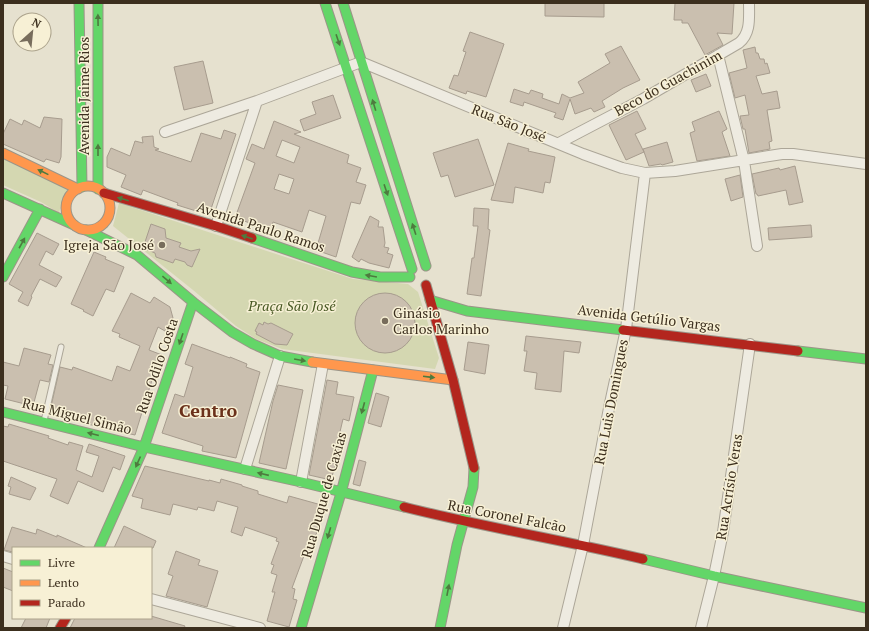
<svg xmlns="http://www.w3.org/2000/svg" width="869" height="631" font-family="'PT Serif',serif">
	<rect width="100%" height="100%" fill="#e6e1cf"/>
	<!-- green -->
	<path fill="#d4d7b1" d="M3,159L71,187L62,201L59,213L41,202L3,185Z
		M119,203L353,279L408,284L418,292L439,358L435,369L282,349L256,339L236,326L193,290L113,226Z"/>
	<!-- building -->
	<path fill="#cabfaf" stroke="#a79c8e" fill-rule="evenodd" d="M545,3H604V17L545,16Z
		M675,3H734L732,34L717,33L723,45L705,55L688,23H682V20H674Z
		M470,32L504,44L486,97L467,91L466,94L449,88L454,75L458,76L466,52L463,51Z
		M621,46L640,80L623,88L602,101L605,107L594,112L591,108L575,114L570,99L563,120L554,117L556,113L524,102L523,106L510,102L514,89L529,94L531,90L543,94L542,98L559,104L562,94L570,98L584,93L578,82L610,63L605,54Z
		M755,47L756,53H758L760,59H764L765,64L767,63L770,73L756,76L762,94L777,91L780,108L767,110L772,141L769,142L770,149L749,153L745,129H743L740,116L749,115L745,95L735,98L729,73L747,68L743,50Z
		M203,61L213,103L184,110L174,67Z
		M706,74L711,86L696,92L691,80Z
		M333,95L341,118L304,131L300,120L316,114L312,102Z
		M637,111L646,129L635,134L644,152L626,160L609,125Z
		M719,111L727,129L722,132L730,156L697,161L690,133L695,131L692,122Z
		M44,117L62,119L61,157L59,163L46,159L44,162L3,144V134L10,119L22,125L24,120L40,128Z
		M274,121L301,132L294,134L349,155L347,163L361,168L356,182L366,185L360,204L351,202L336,257L316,250L326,216L309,210L302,232L273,222L271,229L261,225L260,228L249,225L250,223L235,218L255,163L246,159L252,144L264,149ZM282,140L300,147L294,163L276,156ZM279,174L294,179L289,194L274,189Z
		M224,130L236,134L209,215L177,205L178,203L143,190L141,195L121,187L126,175L107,167V157L111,148L130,156L135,141L143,143L142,137L153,136L154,147L159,149L155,150L191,162L201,133L221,139Z
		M478,139L494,185L455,197L448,175L441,177L433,153Z
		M667,142L673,162L662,165L661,164L649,166L643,149Z
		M508,143L529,149L528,151L555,157L550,183L545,182L543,193L515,187L513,203L491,200Z
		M795,166L803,202L789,205L786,190L758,196L757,194H756L752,174L779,168L780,170Z
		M740,175L743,197L731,201L725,179Z
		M474,208L489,209L488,229L490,230L481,296L467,294L472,258H474L478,226H473Z
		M370,216L379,221L378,227H383L385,243L384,247L389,248L387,253L393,255L389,268L369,263L361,259L359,262L352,257Z
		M151,224L165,229L166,238L181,243L179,247L191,251L200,249L192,267L187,265L185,262L175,259L173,263L156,257L155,253L143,248Z
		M811,225L812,237L769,240L768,228Z
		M37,233L59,244L53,255L46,251L39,265L62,277L56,287L40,279L31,296L32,297L28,306L18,301L23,292L9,284Z
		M94,252L106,257L105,259L124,267L114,292L106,289L93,316L83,311L84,310L71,304Z
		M355 323a30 30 0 1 1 60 0a30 30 0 1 1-60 0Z
		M131,293L150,303L154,297L170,307L173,318L165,331L158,327L149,350L162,355L156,367L135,435L83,423L84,420L50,411L60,367L72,370L73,367L112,381L117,366L130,371L140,346L119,337L120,334L112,331Z
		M264,322L268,324L271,323L293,334L287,345L275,344L256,334L257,332L255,331L259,323L263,325Z
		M526,336L581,342L579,353L564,351L561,392L535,389L537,373L524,371L527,351H524Z
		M468,342L489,345L485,374L464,370Z
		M192,344L230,358V357L247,364L246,367L260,372L236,458L202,451L203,446L162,433L175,394L184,397L193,367L185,364Z
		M24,348L51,355L48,364L53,365L49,382L40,380L33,406L5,399L8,386L3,385V362L19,366Z
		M327,380L338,382L336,394L354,397L349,421L343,419L339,436L345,438L344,440H345L338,467L335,466L331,480L309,475Z
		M278,385L303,390L286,469L259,463L273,401Z
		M376,393L389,397L381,427L368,423Z
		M9,424L49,436L48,438L68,445L69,442L83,446L76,470L92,477L99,456L86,452L89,444L125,456L120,470L113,467L103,492L78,481L68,504L50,496L57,479L3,461V426L8,427Z
		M359,460L366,462L360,486L353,484Z
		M145,466L209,481V480L220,483L221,479L242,485V486L258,491V494L287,503L289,496L325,506L310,554L305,553L292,588L295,589L293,599L297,600L289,627L267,621L275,592H272L277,575L271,573L274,565L271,564L279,542L276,541L277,538L245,527L242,536L231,532L238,507L217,501L214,511L198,507L197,510L173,504L170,515L141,508L143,499L132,496Z
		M11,477L36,488L30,500L9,494L11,487L8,486Z
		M124,526L156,541L153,548H114Z
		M12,527L36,534L37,529L57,537V535L87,548H13V552L4,550Z
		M176,551L200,560L198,565L218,571L207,607L166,596L173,576L168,574Z
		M3,568L13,572V591L3,587Z
		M151,616L185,626L184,628H70L75,618H151Z
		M26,618H50L46,628H21Z"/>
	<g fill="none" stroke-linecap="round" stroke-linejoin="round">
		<defs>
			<path id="lane" d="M44,421L61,347"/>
			<path id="street" d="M718,55L744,161L757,246
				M165,132L257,101L361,62L583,154L622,168L645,173L675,171L782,154H793L866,164
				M559,143L643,99L739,43C751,33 749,18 749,3
				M216,226L257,101
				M245,469L280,356
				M301,482L323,364
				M3,556L13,559
				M151,599L260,628
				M563,628L583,545L609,408L626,329L645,173
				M701,628L714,576L723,532L750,344"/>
			<path id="fast" d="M79,3L82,187
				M98,3V189
				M325,3L412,269
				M343,3L426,266
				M3,193L74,225
				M86,230L137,255L193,302L232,332L253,344L280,356L312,362
				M252,238L352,272L380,277H410
				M3,277L40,209
				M430,300L467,311L623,330
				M798,351L866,359
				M3,412L144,447L301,482L404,507
				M99,548L144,447L193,302
				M643,559L714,576L866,608
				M301,628L341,493L373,370
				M440,628L457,545L473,487L474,468"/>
			<path id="slow" d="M3,153L78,189
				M66 208a22 22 0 1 1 44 0a22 22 0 1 1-44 0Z
				M312,362L453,380"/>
			<path id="jam" d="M104,193L216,226L252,238
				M426,285L453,380L474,468
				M623,330L798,351
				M404,507C483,527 563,540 643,559
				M60,628L66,618"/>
		</defs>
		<!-- lane casing -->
		<use href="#lane" stroke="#aca698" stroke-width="7"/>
		<!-- street casing -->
		<use href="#street" stroke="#aca698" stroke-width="12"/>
		<!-- fast casing -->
		<use href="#fast" stroke="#9b9588" stroke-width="11"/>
		<!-- slow casing -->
		<use href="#slow" stroke="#9b9588" stroke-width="11"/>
		<!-- jam casing -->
		<use href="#jam" stroke="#9b9588" stroke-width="11"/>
		<!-- lane -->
		<use href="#lane" stroke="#eeebe1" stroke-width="5"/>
		<!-- street -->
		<use href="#street" stroke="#eeebe1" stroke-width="10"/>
		<!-- fast -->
		<use href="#fast" stroke="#63d668" stroke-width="9"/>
		<!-- slow -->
		<use href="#slow" stroke="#ff974d" stroke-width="9"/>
		<!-- jam -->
		<use href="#jam" stroke="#b3261e" stroke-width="9"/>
	</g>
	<!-- one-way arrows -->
	<defs><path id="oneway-solid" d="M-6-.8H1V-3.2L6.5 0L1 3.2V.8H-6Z"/></defs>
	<g fill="#4e7a3f">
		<use href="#oneway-solid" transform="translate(98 20) rotate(-91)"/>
		<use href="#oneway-solid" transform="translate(338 40) rotate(71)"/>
		<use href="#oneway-solid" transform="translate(374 105) rotate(-107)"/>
		<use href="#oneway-solid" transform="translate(98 150) rotate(-90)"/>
		<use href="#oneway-solid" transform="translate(43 172) rotate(-154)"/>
		<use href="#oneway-solid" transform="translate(386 190) rotate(71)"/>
		<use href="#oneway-solid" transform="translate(123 199) rotate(-164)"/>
		<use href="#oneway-solid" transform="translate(414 229) rotate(-108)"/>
		<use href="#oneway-solid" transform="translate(247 237) rotate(-161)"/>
		<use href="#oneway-solid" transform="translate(22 243) rotate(-61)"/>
		<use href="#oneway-solid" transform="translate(371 276) rotate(-170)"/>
		<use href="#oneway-solid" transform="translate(167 280) rotate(40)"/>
		<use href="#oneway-solid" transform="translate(181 339) rotate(109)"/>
		<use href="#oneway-solid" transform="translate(300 360) rotate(10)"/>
		<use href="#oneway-solid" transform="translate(429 377) rotate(7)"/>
		<use href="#oneway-solid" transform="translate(363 408) rotate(105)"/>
		<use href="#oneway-solid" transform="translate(93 434) rotate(-166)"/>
		<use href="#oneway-solid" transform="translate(138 462) rotate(114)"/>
		<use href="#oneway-solid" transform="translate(263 474) rotate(-167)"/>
		<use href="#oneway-solid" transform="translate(329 533) rotate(106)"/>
		<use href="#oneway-solid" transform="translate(448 590) rotate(-79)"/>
	</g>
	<!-- markers -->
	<g fill="#786d5c" stroke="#f7f0d5" stroke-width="1.5">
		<circle cx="162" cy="245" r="4"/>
		<circle cx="385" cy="321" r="4"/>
	</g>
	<g text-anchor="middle" stroke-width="3" stroke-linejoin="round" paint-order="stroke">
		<!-- street labels -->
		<g font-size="14" fill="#3c2f1e" stroke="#f7f0d5">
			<text transform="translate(668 83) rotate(-29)" y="5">Beco do Guachinim</text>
			<text transform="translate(84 96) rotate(-90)" y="5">Avenida Jaime Rios</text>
			<text transform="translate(509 123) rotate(22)" y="5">Rua São José</text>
			<text transform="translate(261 227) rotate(18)" y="5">Avenida Paulo Ramos</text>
			<text transform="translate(649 318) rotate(7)" y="5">Avenida Getúlio Vargas</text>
			<text transform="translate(157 366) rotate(-71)" y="5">Rua Odilo Costa</text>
			<text transform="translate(611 402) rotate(-79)" y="5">Rua Luis Domingues</text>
			<text transform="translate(77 416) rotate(14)" y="5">Rua Miguel Simão</text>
			<text transform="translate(729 487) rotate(-81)" y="5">Rua Acrísio Veras</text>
			<text transform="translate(324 495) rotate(-74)" y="5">Rua Duque de Caxias</text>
			<text transform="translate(507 516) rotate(11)" y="5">Rua Coronel Falcão</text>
		</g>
		<!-- poi labels -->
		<g font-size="14" fill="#3c2f1e" stroke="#f7f0d5" text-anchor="end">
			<text x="154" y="250">Igreja São José</text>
			<text x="393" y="318" text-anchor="start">Ginásio<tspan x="393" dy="16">Carlos Marinho</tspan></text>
		</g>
		<!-- park labels -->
		<g font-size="14" font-style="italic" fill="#485924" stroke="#f7f0d5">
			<text x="292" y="311">Praça São José</text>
		</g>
		<!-- district labels -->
		<g font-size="18" font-weight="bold" fill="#6b311b" stroke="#f7f0d5">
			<text x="208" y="417">Centro</text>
		</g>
	</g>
	<!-- border -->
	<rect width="869" height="631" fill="none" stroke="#3c2f1e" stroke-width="8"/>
	<!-- legend -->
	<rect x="12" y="547" width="140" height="72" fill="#f7f0d5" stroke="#aca38c"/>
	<rect x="20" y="560" width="20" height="6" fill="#63d668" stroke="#aca38c"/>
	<text x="48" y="567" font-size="12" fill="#3c2f1e">Livre</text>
	<rect x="20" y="580" width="20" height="6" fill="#ff974d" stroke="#aca38c"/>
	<text x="48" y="587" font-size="12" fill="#3c2f1e">Lento</text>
	<rect x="20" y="600" width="20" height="6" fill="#b3261e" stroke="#aca38c"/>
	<text x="48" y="607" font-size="12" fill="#3c2f1e">Parado</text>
	<!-- north arrow -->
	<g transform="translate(32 32) rotate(27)"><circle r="19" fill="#f7f0d5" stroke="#aca38c"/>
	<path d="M0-3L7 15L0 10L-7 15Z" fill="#786d5c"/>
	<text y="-6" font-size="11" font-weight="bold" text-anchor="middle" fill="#3c2f1e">N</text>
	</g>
</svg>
